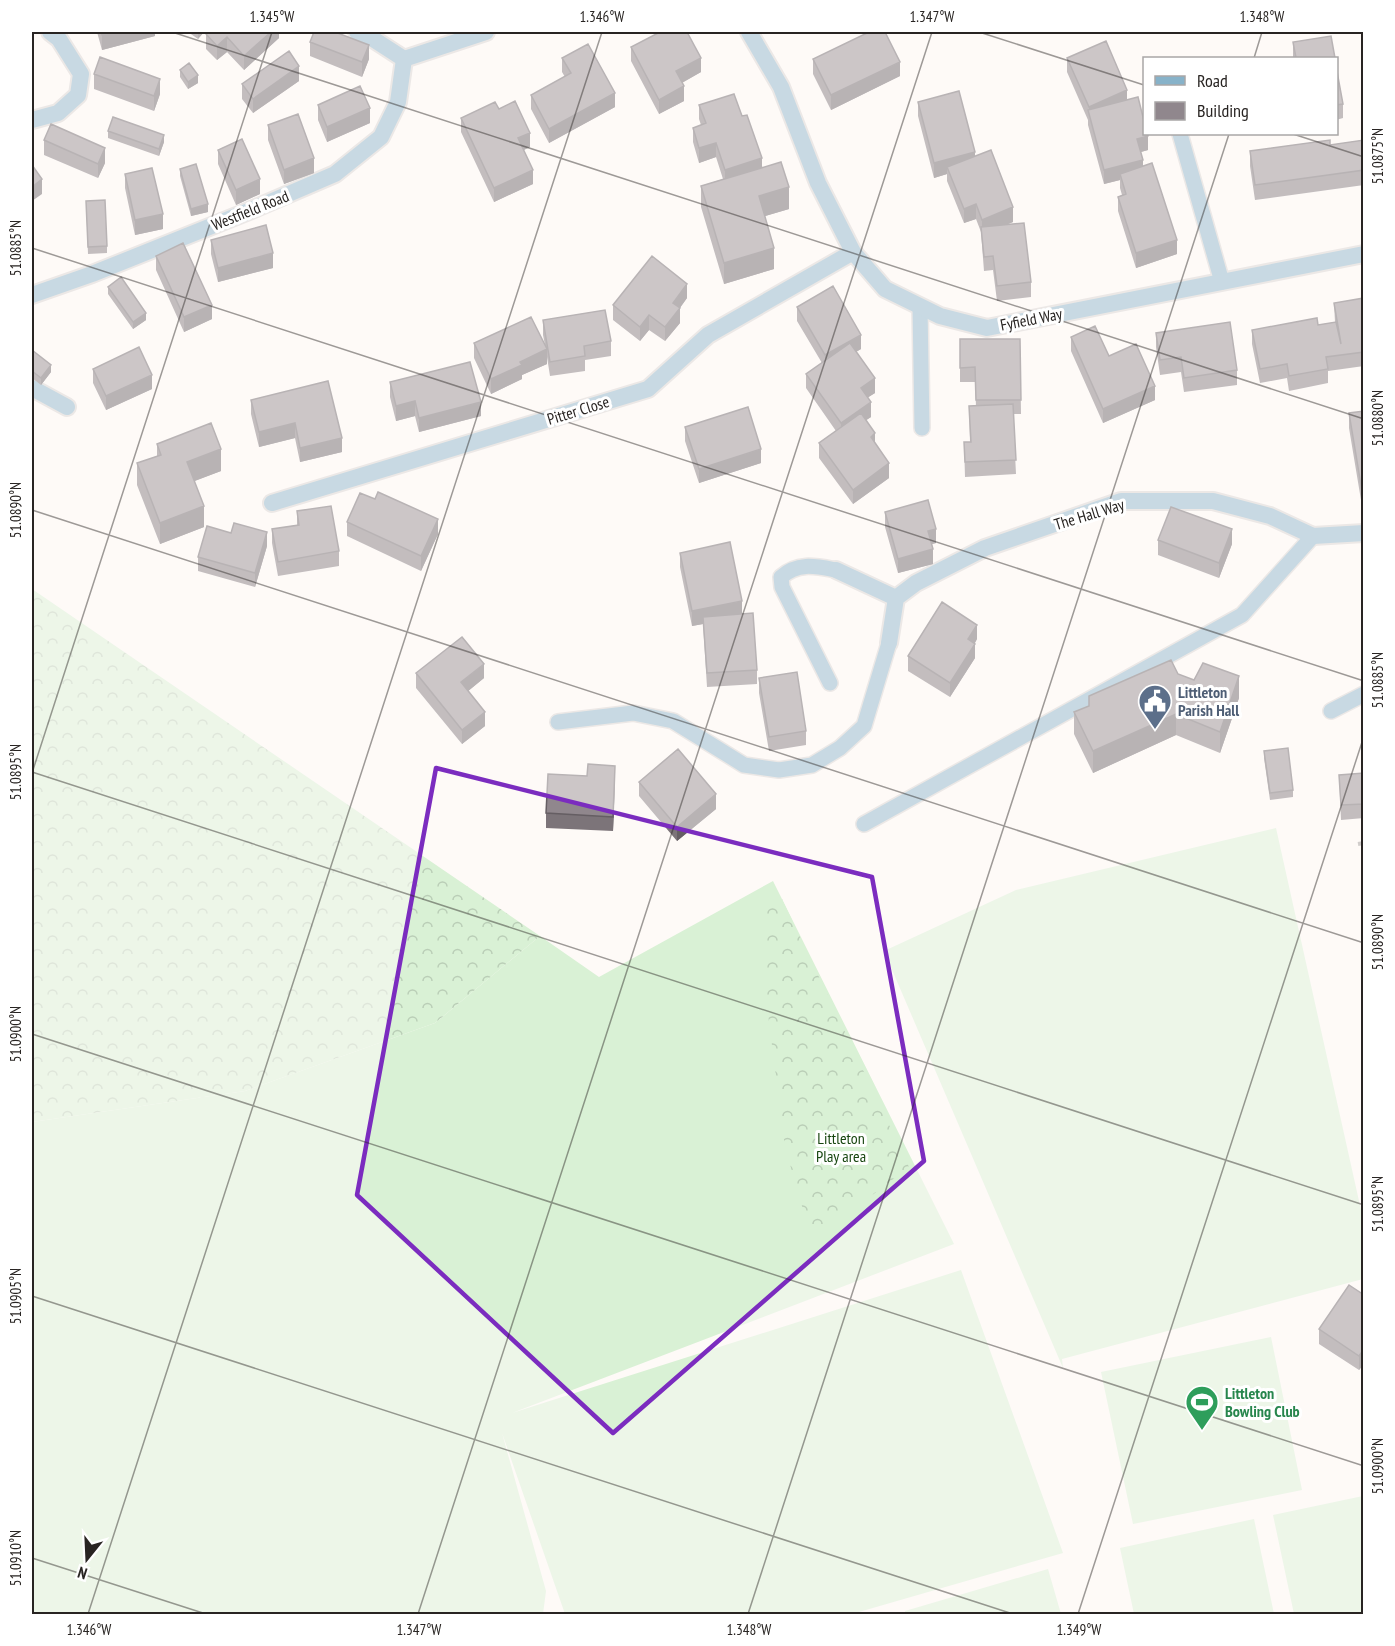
<svg xmlns="http://www.w3.org/2000/svg" width="1395" height="1646" font-family="'PT Sans Narrow',sans-serif">
	<defs>
		<pattern id="forest-crowns" width="20" height="18" patternUnits="userSpaceOnUse" patternTransform="scale(1.5)"><rect width="20" height="18" fill="#d9f1d5"/><path d="M2 6a3 3 0 1 1 6 0M12 15a3 3 0 1 1 6 0" fill="none" stroke="#baceb7"/></pattern>
	</defs>
	<rect width="100%" height="100%" fill="#fefaf7"/>
	<!-- grass -->
	<path fill="#d9f1d5" d="M1276,828L1363,1219V1279L1062,1359L1063,1368L884,951L1016,890Z
		M773,881L954,1244L512,1413L961,1270L1063,1553L852,1614H565L502,1433L546,1591L543,1614H32V1122L245,1091L435,1023L540,936L599,977Z
		M1271,1337L1302,1490L1133,1524L1101,1372Z
		M1363,1496V1614H1294L1273,1515Z
		M1254,1519L1274,1614H1134L1120,1548Z
		M1048,1569L1061,1614H905V1611Z"/>
	<!-- forest -->
	<path fill="url(#forest-crowns)" d="M32,589L540,936L435,1023L245,1091L32,1122Z
		M782,899L909,1167L812,1241L785,1147L763,975L765,912Z"/>
	<g fill="none" stroke-linecap="round" stroke-linejoin="round">
		<defs>
			<path id="service" d="M1180,134L1222,282
				M920,307L922,428
				M830,683L782,587L781,577C798,562 815,566 836,570
				M1331,711L1364,694
				M558,722L633,713L673,721L744,765L779,770L812,765L840,748L864,726L889,643
				M864,824L1242,615L1313,536"/>
			<path id="minor" d="M357,32L370,37L404,59
				M749,32L781,87L818,183L853,252L885,289L940,316L987,328L1364,254
				M404,59L486,32
				M32,120L58,113L78,95L81,74L59,39L50,32
				M32,295L92,274L249,211L335,174L381,137L398,102L404,59
				M32,388L67,407
				M272,503L648,389L708,335L853,252
				M836,570L896,598
				M889,643L896,598L916,583L985,548L1121,501H1213L1270,516L1313,536L1364,533"/>
		</defs>
		<!-- service casing -->
		<use href="#service" stroke="#d7d3d1" stroke-width="18"/>
		<!-- minor casing -->
		<use href="#minor" stroke="#d7d3d1" stroke-width="20"/>
		<!-- path -->
		<path stroke="#9c9895" stroke-width="4" stroke-dasharray="4.5 3" stroke-linecap="butt" d="M1358,844L1364,843"/>
		<!-- service -->
		<use href="#service" stroke="#87b2c9" stroke-width="15"/>
		<!-- minor -->
		<use href="#minor" stroke="#87b2c9" stroke-width="16"/>
	</g>
	<!-- wall -->
	<path fill="#7c7479" d="M97,32H155V36L102,50Z
		M188,32H204L198,39Z
		M279,32V38L244,70L227,52L217,60L206,49V34L224,33Z
		M310,42L369,59L362,77L310,56Z
		M1293,42L1335,58H1293Z
		M631,47L701,72L682,83L684,101L659,114L631,61Z
		M562,58L615,107L549,143L531,109V95L565,77L562,72Z
		M1067,58L1127,99L1148,150L1141,152L1143,166L1177,254L1136,268L1118,211V197L1122,195L1120,188V180L1104,184L1088,125V120L1067,72Z
		M813,59L900,76L831,110L813,74Z
		M1336,66L1343,104V118L1336,120Z
		M180,70L198,83L188,89L180,77Z
		M94,74L160,94L154,111L94,89Z
		M299,81L253,113L242,99V84Z
		M918,102L975,156L1013,222L1006,225L1031,282V297L997,301L993,270L984,271L981,232L976,219L964,223L947,181V174L934,178L918,116Z
		M318,105L370,123L327,142L318,120Z
		M699,105L762,168L789,209L765,216L774,269L724,284L701,207V186L723,179L716,157L699,163L693,142V128L701,125L699,119Z
		M499,109L530,147L523,150L533,184L494,202L461,132V118Z
		M268,125L314,173L284,184L268,140Z
		M108,131L164,142L159,156L108,138Z
		M44,140L105,163L98,178L44,155Z
		M1364,140V185L1255,200L1250,166V151L1330,145Z
		M218,150L260,194L236,205L218,164Z
		M180,169L208,212L191,216L180,176Z
		M125,174L163,229L135,235L125,188Z
		M86,201L107,246V253L88,254Z
		M211,240L273,268L218,282L211,254Z
		M156,256L212,319L184,332L156,270Z
		M108,287L146,320L133,329L108,294Z
		M687,298L680,308V323L665,341L649,330L640,341L613,320V305Z
		M1364,298V366L1328,371V383L1289,391L1287,378L1260,383L1252,344V330L1318,325L1335,322L1334,303Z
		M797,307L861,349L856,352L875,393L868,397L871,417L866,420L889,478L853,504L819,458V443L836,431L806,388V374L822,363L797,321Z
		M543,320L611,341V356L585,360V371L550,376L547,357V364L522,375V379L491,394L474,358V343L545,345L543,335Z
		M1156,333L1237,370V385L1184,392L1181,372L1160,375L1156,347Z
		M1071,337L1109,356L1155,400L1103,423L1071,351Z
		M960,339H1020L1021,414H1013L1016,474L965,477L964,442H970L969,406H976L975,382H960Z
		M32,350L51,372L41,385L32,378Z
		M93,369L152,389L106,410L93,383Z
		M390,382L481,416L419,432L415,416L396,421L390,397Z
		M251,400L342,452L300,462L295,438L259,447L251,414Z
		M1364,411V518L1349,428V413Z
		M685,427L761,463L699,483L685,441Z
		M157,444L221,471L194,481L204,527L160,544L137,485V463L157,456Z
		M297,511L339,551V566L278,576L272,543V529L297,525Z
		M885,512L936,543L932,544L933,564L898,573L885,527Z
		M347,522L438,534L421,571L347,536Z
		M231,533L267,546L255,587L198,571V557Z
		M1158,540L1232,544L1219,578L1158,555Z
		M680,553L742,614L757,670V684L707,687L703,624L692,626L680,567Z
		M977,639L975,643V658L950,697L908,671V656Z
		M416,673L484,678L468,691L485,726L462,744L416,688Z
		M1178,674L1239,698L1220,753L1176,735L1093,773L1074,734V712L1089,706Z
		M759,678L806,731V745L769,751L759,693Z
		M1264,751L1293,790V797L1270,800L1264,758Z
		M1364,773V818L1341,820L1339,775Z
		M615,780L613,831L546,828V813Z
		M639,782L716,809L677,841L639,796Z
		M1364,1295V1364L1359,1370L1319,1344V1329Z"/>
	<!-- shaded-wall -->
	<path fill="#655e63" d="M117,32H155V36L102,50V35Z
		M198,32H204L198,39Z
		M271,32H279V38L244,70V56Z
		M227,37V52L217,60V46Z
		M369,45V59L362,77V62Z
		M701,58V72L676,86V71Z
		M900,62V76L831,110V95Z
		M299,66V81L253,113V99Z
		M198,75V83L188,89V82Z
		M160,79V94L154,111V96Z
		M684,86V101L659,114V100Z
		M1127,90V105L1089,112V107Z
		M615,93V107L549,143V129Z
		M370,108V123L327,142V127Z
		M530,133V147L518,153V138Z
		M164,135V142L159,156V149Z
		M1148,136V150L1137,153V139Z
		M716,143V157L699,163V148Z
		M105,148V163L98,178V164Z
		M975,152V167H947V174L934,178V163Z
		M314,158V173L284,184V170Z
		M762,158V172L725,184V170Z
		M1143,160V174H1120V180L1104,184V170Z
		M533,170V184L494,202V188Z
		M42,179V194L32,201V187Z
		M260,179V194L236,205V190Z
		M789,187V209L759,218V196Z
		M208,204V212L191,216V209Z
		M976,204V219L964,223V209Z
		M1013,207V222L982,234V220Z
		M163,214V229L135,235V220Z
		M1177,240V254L1136,268V253Z
		M774,248V269L724,284V263Z
		M273,253V268L218,282V268Z
		M687,284V298L673,317V303Z
		M212,305V319L184,332V317Z
		M680,308V323L665,341V327Z
		M146,313V320L133,329V322Z
		M649,315V330L640,341V327Z
		M861,335V349L825,369V355Z
		M547,349V364L522,375V379L491,394V379L520,362Z
		M51,365V372L41,385V378Z
		M152,375V389L106,410V396Z
		M875,378V393L861,402V388Z
		M1155,386V400L1103,423V409Z
		M415,401V416L396,421V406Z
		M481,402V416L419,432V418Z
		M871,402V417L841,437V423Z
		M295,423V438L259,447V432Z
		M875,433V448L871,437Z
		M342,438V452L300,462V448Z
		M221,449V471L187,484V462Z
		M761,449V463L699,483V469Z
		M889,463V478L853,504V490Z
		M204,506V527L160,544V523Z
		M438,519V534L421,571V556Z
		M936,529V543L928,545V531Z
		M1232,529V544L1219,578V563Z
		M267,532V546L255,587V573Z
		M933,549V564L898,573V559Z
		M742,601V615L703,617V624L692,626V611Z
		M977,625V639L968,654V639Z
		M975,644V658L950,697V683Z
		M484,664V678L461,697V682Z
		M1239,676V698L1220,753V732Z
		M485,712V726L462,744V730Z
		M1176,714V735L1093,773V751Z
		M615,766V780L613,831V817Z
		M716,794V809L677,841V827Z
		M1364,1349V1364L1359,1370V1356Z"/>
	<!-- building -->
	<path fill="#90878d" stroke="#655e63" stroke-width="1.5" d="M101,32H117L102,35Z
		M209,32H223L224,33L226,32H271L244,56L227,37L217,46L206,34Z
		M314,32H335L369,45L362,62L310,42Z
		M660,32H687L701,58L676,71L684,86L659,100L631,47Z
		M869,32H885L900,62L831,95L813,59Z
		M1331,36L1335,58H1296L1293,42Z
		M1106,41L1127,90L1089,107L1067,58Z
		M588,44L615,93L549,129L531,95L571,73L562,58Z
		M289,51L299,66L253,99L242,84Z
		M100,57L160,79L154,96L94,74Z
		M189,63L198,75L188,82L180,70Z
		M1336,66L1343,104L1336,105Z
		M360,86L370,108L327,127L318,105Z
		M959,91L975,152L934,163L918,102Z
		M734,94L742,116L747,115L762,158L725,170L716,143L699,148L693,128L706,123L699,105Z
		M1138,97L1144,121V134H1148V136L1137,139L1143,160L1104,170L1088,110Z
		M515,101L530,133L518,138L533,170L494,188L461,118L495,102L499,109Z
		M298,114L314,158L284,170L268,125Z
		M113,117L164,135L159,149L108,131Z
		M51,124L105,148L98,164L44,140Z
		M242,139L260,179L236,190L218,150Z
		M1330,140V145L1364,140V170L1255,185L1250,151Z
		M991,150L1013,207L982,220L976,204L964,209L947,167Z
		M781,162L789,187L759,196L774,248L724,263L701,186Z
		M1152,163L1177,240L1136,253L1118,197L1126,194L1120,174Z
		M196,164L208,204L191,209L180,169Z
		M32,165L42,179L32,187Z
		M152,168L163,214L135,220L125,174Z
		M105,200L107,246L88,247L86,201Z
		M1024,223L1031,282L997,286L993,256L984,257L981,227Z
		M266,225L273,253L218,268L211,240Z
		M183,243L212,305L184,317L156,256Z
		M652,256L687,284L673,303L680,308L665,327L649,315L640,327L613,305Z
		M121,277L146,313L133,322L108,287Z
		M833,286L861,335L825,355L797,307Z
		M1364,298V352L1326,357L1328,369L1289,376L1287,364L1260,369L1252,330L1317,318L1318,325L1336,322L1341,344L1334,303Z
		M605,310L611,341L584,346L585,356L550,362L543,320Z
		M531,317L547,349L520,362L522,365L491,379L474,343Z
		M1230,322L1237,370L1184,378L1181,357L1160,360L1156,333Z
		M1095,326L1109,356L1136,344L1155,386L1103,409L1071,337Z
		M960,339H1020L1021,400H976L975,367L960,368Z
		M850,343L875,378L861,388L871,402L841,423L806,374Z
		M139,347L152,375L106,396L93,369Z
		M32,350L51,365L41,378L32,371Z
		M470,362L481,402L419,418L415,401L396,406L390,382Z
		M328,381L342,438L300,448L295,423L259,432L251,400Z
		M1013,404L1016,460L965,462L964,442H971L969,406Z
		M748,407L761,449L699,469L685,427Z
		M1364,411V503L1349,413Z
		M861,413L875,433L871,437L889,463L853,490L819,443Z
		M211,423L221,449L187,462L204,506L160,523L137,463L161,455L157,444Z
		M378,492L438,519L421,556L347,522L360,493L375,499Z
		M928,500L936,529L928,531L933,549L898,559L885,512Z
		M331,506L339,551L278,562L272,529L299,525L297,511Z
		M1171,507L1232,529L1219,563L1158,540Z
		M234,523L267,532L255,573L198,557L207,526L231,533Z
		M730,542L742,601L692,611L680,553Z
		M942,602L977,625L968,639L975,644L950,683L908,656Z
		M753,613L757,670L707,673L703,617Z
		M462,637L484,664L461,682L485,712L462,730L416,673Z
		M1171,660L1178,674L1194,680L1203,663L1239,676L1220,732L1176,714L1093,751L1074,712L1089,706V696Z
		M797,672L806,731L769,737L759,678Z
		M1288,748L1293,790L1270,793L1264,751Z
		M678,749L716,794L677,827L639,782Z
		M588,764L615,766L613,817L546,813L548,774L587,776Z
		M1364,773V804L1341,805L1339,775Z
		M1349,1285L1364,1295V1349L1359,1356L1319,1329Z"/>
	<!-- marked area -->
	<path d="M0 0H1395V1646H0ZM436,768L872,877L924,1161L613,1433L357,1195Z" fill="#fefaf7" fill-opacity=".55" fill-rule="evenodd"/>
	<path fill="none" stroke="#7b2cbf" stroke-width="4.5" stroke-linejoin="round" d="M436,768L872,877L924,1161L613,1433L357,1195Z"/>
	<!-- ticks -->
	<path fill="none" stroke="#282422" stroke-width="1.5" stroke-opacity="0.45" d="M172,32L1364,419M979,32L1144,85M1254,58L1262,32M1293,134L1364,157M32,248L1364,681M32,510L1364,943M32,772L1364,1205M32,773L272,32M32,1034L1364,1466M32,1296L1013,1614M32,1558L206,1614M88,1614L602,32M418,1614L932,32M748,1614L1229,134M1078,1614L1364,736"/>
	<!-- icons -->
	<defs>
		<symbol id="civic-pin" viewBox="-11 -11 22 30"><path d="M0 17L-7.5 6A9.5 9.5 0 1 1 7.5 6Z" fill="#5c6f8a" stroke="#fff"/><path d="M-.6-6.5H3V-4.5H.6V-3L4-1V1h2V6H-6V1h2V-1L-.6-3ZM-1.2 2.5V6h2.4V2.5Z" fill="#fff"/></symbol>
		<symbol id="stadium-pin" viewBox="-11 -11 22 30"><path d="M0 17L-7.5 6A9.5 9.5 0 1 1 7.5 6Z" fill="#2e9e5b" stroke="#fff"/><path d="M0-5a6.5 5 0 1 0 0 10a6.5 5 0 1 0 0-10ZM-3.5-1.8h7v3.6h-7Z" fill="#fff"/></symbol>
	</defs>
	<g fill-rule="evenodd">
		<use href="#civic-pin" x="1136" y="682" width="38" height="52"/>
		<use href="#stadium-pin" x="1183" y="1383" width="38" height="52"/>
	</g>
	<g text-anchor="middle" stroke-width="6" stroke-linejoin="round" paint-order="stroke">
		<!-- street labels -->
		<g font-size="16" fill="#282422" stroke="#fff">
			<text transform="translate(250 210) rotate(-22)" y="6">Westfield Road</text>
			<text transform="translate(1031 319) rotate(-11)" y="6">Fyfield Way</text>
			<text transform="translate(578 410) rotate(-17)" y="6">Pitter Close</text>
			<text transform="translate(1089 514) rotate(-17)" y="6">The Hall Way</text>
		</g>
		<!-- service labels -->
		<g font-size="16" font-weight="bold" fill="#4e5e75" stroke="#fff" text-anchor="start">
			<text x="1178" y="698">Littleton<tspan x="1178" dy="18">Parish Hall</tspan></text>
		</g>
		<!-- park labels -->
		<g font-size="16" fill="#184610" stroke="#fff">
			<text x="841" y="1144">Littleton<tspan x="841" dy="18">Play area</tspan></text>
		</g>
		<!-- leisure labels -->
		<g font-size="16" font-weight="bold" fill="#27864d" stroke="#fff" text-anchor="start">
			<text x="1225" y="1399">Littleton<tspan x="1225" dy="18">Bowling Club</tspan></text>
		</g>
	</g>
	<!-- border -->
	<rect width="1395" height="1646" fill="none" stroke="#ffffff" stroke-width="66"/>
	<!-- legend -->
	<rect x="1143" y="57" width="195" height="78" fill="#ffffff" stroke="#a9a7a7" stroke-width="1.5"/>
	<rect x="1155" y="76" width="30" height="9" fill="#87b2c9" stroke="#a9a7a7" stroke-width="1.5"/>
	<text x="1197" y="87" font-size="18" fill="#282422">Road</text>
	<rect x="1155" y="102" width="30" height="18" fill="#90878d" stroke="#a9a7a7" stroke-width="1.5"/>
	<text x="1197" y="117" font-size="18" fill="#282422">Building</text>
	<!-- north arrow -->
	<g transform="translate(87 1559) rotate(198)" stroke="#ffffff" stroke-width="4.5" paint-order="stroke">
	<path d="M0-4.5L10 22L0 15L-10 22Z" fill="#282422"/>
	<text y="-9" font-size="16" font-weight="bold" text-anchor="middle" fill="#282422">N</text>
	</g>
	<rect x="33" y="33" width="1329" height="1580" fill="none" stroke="#282422" stroke-width="2"/>
	<g font-size="15" text-anchor="middle" fill="#282422">
		<text x="272" y="22">1.345°W</text>
		<text x="602" y="22">1.346°W</text>
		<text x="932" y="22">1.347°W</text>
		<text x="1262" y="22">1.348°W</text>
		<text transform="translate(1378 156) rotate(-90)" y="5">51.0875°N</text>
		<text transform="translate(16 248) rotate(-90)" y="5">51.0885°N</text>
		<text transform="translate(1378 418) rotate(-90)" y="5">51.0880°N</text>
		<text transform="translate(16 510) rotate(-90)" y="5">51.0890°N</text>
		<text transform="translate(1378 680) rotate(-90)" y="5">51.0885°N</text>
		<text transform="translate(16 772) rotate(-90)" y="5">51.0895°N</text>
		<text transform="translate(1378 942) rotate(-90)" y="5">51.0890°N</text>
		<text transform="translate(16 1034) rotate(-90)" y="5">51.0900°N</text>
		<text transform="translate(1378 1204) rotate(-90)" y="5">51.0895°N</text>
		<text transform="translate(16 1296) rotate(-90)" y="5">51.0905°N</text>
		<text transform="translate(1378 1466) rotate(-90)" y="5">51.0900°N</text>
		<text transform="translate(16 1558) rotate(-90)" y="5">51.0910°N</text>
		<text x="89" y="1635">1.346°W</text>
		<text x="419" y="1635">1.347°W</text>
		<text x="749" y="1635">1.348°W</text>
		<text x="1079" y="1635">1.349°W</text>
	</g>
</svg>
